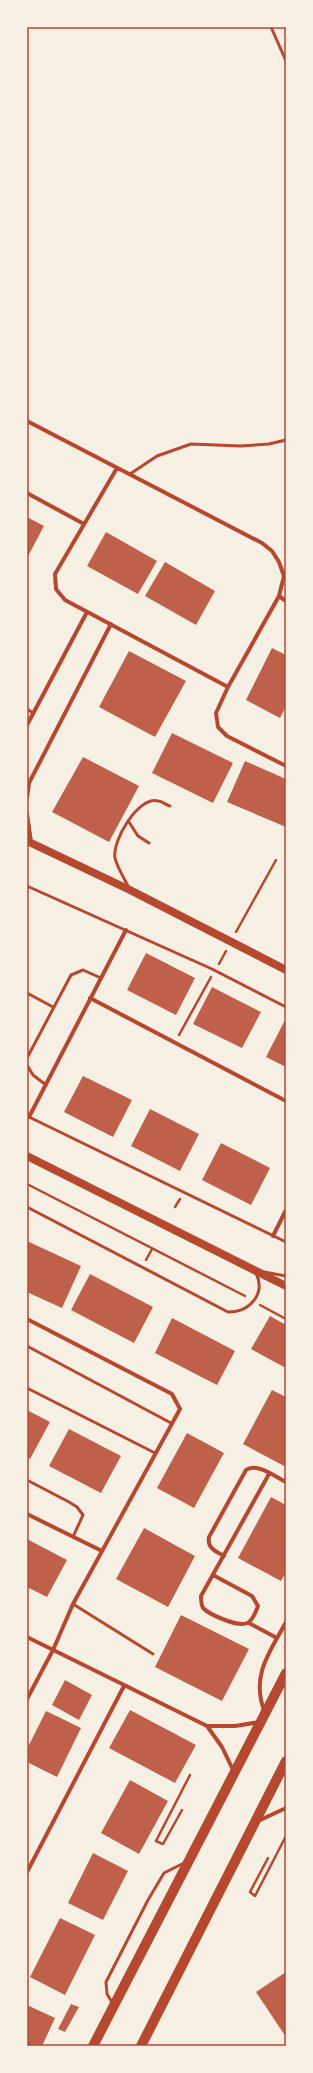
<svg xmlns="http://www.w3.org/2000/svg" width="313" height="2073" font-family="Raleway,sans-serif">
	<rect width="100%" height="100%" fill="#f6efe4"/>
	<!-- building -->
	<path fill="#bf614a" d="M27,517L44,526L27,558Z
		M106,532L157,561L138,594L87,566Z
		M165,562L215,591L196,625L145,596Z
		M272,648L286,655V706L280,718L246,700Z
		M129,651L186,681L155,737L99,707Z
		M172,733L233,763L213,803L152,773Z
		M83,757L139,786L109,842L52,812Z
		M245,761L286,779V827L227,802Z
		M146,953L195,978L176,1015L127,990Z
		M212,987L261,1012L242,1048L193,1024Z
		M285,1020H286V1067L266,1057Z
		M83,1076L132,1100L113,1137L64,1112Z
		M150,1109L199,1134L180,1171L131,1146Z
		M221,1143L270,1168L251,1205L202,1180Z
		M27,1241L81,1266L62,1308L27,1292Z
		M90,1274L153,1307L134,1343L71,1310Z
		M270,1316L286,1325V1368L251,1349Z
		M172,1318L235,1351L217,1385L155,1353Z
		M272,1390L286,1397V1467L243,1444Z
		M27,1410L50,1422L30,1459L27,1458Z
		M69,1429L121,1456L101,1493L49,1466Z
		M187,1433L224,1453L194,1508L157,1488Z
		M271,1497L286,1505V1572L281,1581L238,1558Z
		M144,1528L195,1556L168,1607L116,1579Z
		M27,1539L67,1560L47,1597L27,1587Z
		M181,1615L249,1649L222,1701L155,1667Z
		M65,1680L92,1695L79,1720L52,1705Z
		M130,1710L196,1745L175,1783L109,1748Z
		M46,1711L81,1728L57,1777L27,1762V1749Z
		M130,1780L168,1801L139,1854L101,1833Z
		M93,1853L128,1871L103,1920L68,1903Z
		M60,1918L95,1935L65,1995L30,1977Z
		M286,1972V2037L256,1992Z
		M71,2004L79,2007L65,2032L58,2029Z
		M27,2005L55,2018L42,2046H27Z"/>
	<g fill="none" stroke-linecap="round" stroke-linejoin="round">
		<!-- path -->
		<path stroke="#b5482f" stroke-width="2.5" d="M236,932L276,860
			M219,964L226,951
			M179,1035L211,977
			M27,1184L245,1296
			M175,1207L180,1199
			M146,1260L152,1249
			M260,1305L286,1319
			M182,1810L163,1844L156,1841L190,1775
			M268,1858L250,1892L255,1896L286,1836"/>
		<!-- service -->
		<path stroke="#b5482f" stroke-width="3" d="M271,27L286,61
			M130,474L157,456L191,444L241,446L269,444L286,440
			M27,709L33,713
			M129,822L138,836L149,843
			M27,886L212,969L286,1007
			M128,886C124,878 117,867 115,858C112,841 138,796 158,801C162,801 166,805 170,806
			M27,993L53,1007
			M27,1058L71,975L83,970L101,978
			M27,1065L33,1075L46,1085
			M27,1116L286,1242
			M27,1207L228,1312C250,1312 266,1294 256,1273
			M264,1272L286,1276
			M27,1346L171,1423
			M27,1388L155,1453
			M27,1480L69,1502L77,1507L83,1515L73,1537
			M73,1604L153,1654
			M113,2004L107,1994L106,1982L148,1900L164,1873L184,1863"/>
		<!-- minor -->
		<path stroke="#b5482f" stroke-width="4" d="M27,421L262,543L272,551L279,562L284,576L279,596L228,687L216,713L218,727L227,736L286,766
			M117,468L55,574L56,589L65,600L228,687
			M27,493L84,524
			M279,596L286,601
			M27,725L87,612
			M27,798L29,783L111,624
			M27,814L31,842
			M90,998L286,1101
			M29,1117L126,930
			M273,1236L286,1210
			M27,1319L172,1394L180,1409L73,1604L53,1650L27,1699
			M27,1514L102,1551
			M224,1556C215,1551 207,1548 209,1537L246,1470C256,1462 276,1477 286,1482
			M213,1575L252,1596L258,1606C256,1611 254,1618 249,1622C241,1629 210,1615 203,1608C201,1604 201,1600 201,1596L269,1474
			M249,1623L277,1638
			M27,1637L207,1726H235L260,1722
			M264,1710C251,1675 270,1652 286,1622
			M207,1726L222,1747L234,1772
			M258,1821L286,1808
			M27,1872L124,1686"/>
		<!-- secondary -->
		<path stroke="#b5482f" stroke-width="8" d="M27,841L130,890L286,970
			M27,1156L286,1286"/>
		<!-- primary -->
		<path stroke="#b5482f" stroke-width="10" d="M93,2046L286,1673
			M141,2046L286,1761"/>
	</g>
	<!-- border -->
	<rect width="313" height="2073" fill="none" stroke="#f6efe4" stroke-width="56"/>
	<rect x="28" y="28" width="257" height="2017" fill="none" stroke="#b5482f" stroke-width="1.5"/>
</svg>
